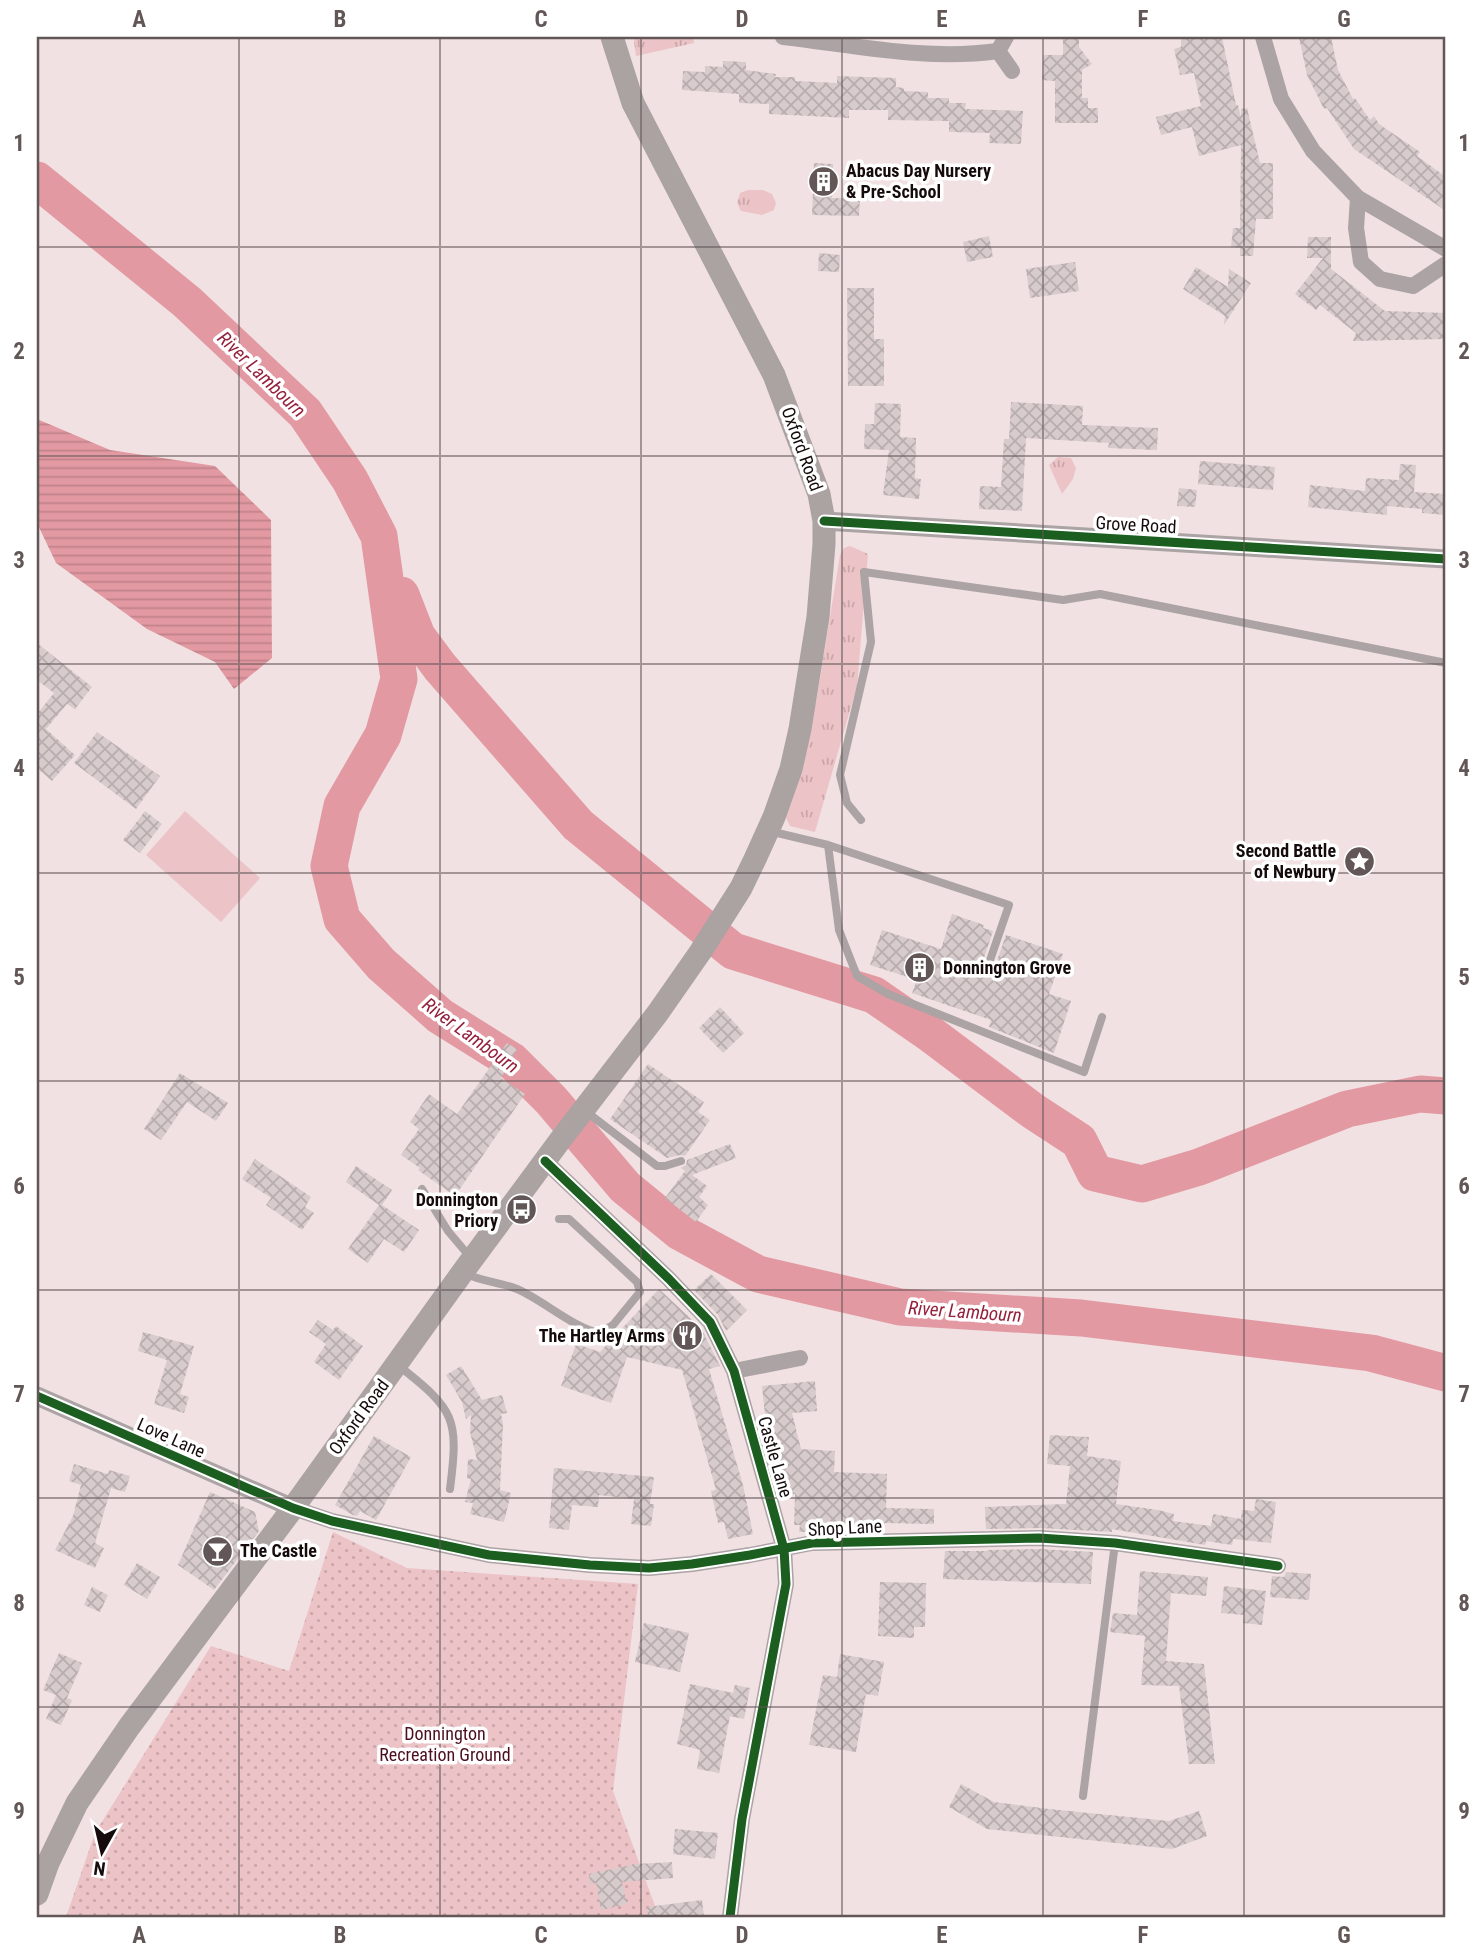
<svg xmlns="http://www.w3.org/2000/svg" width="1483" height="1954" font-family="'Roboto Condensed',sans-serif">
	<defs>
		<pattern id="grass-tufts" width="24" height="20" patternUnits="userSpaceOnUse" patternTransform="scale(1.75)"><rect width="24" height="20" fill="#ecc3c6"/><path d="M3 7l-1-3M5 7V3M7 7l1-3M15 17l-1-3M17 17v-4M19 17l1-3" fill="none" stroke="#caa6a9"/></pattern>
		<pattern id="park-dots" width="8" height="8" patternUnits="userSpaceOnUse" patternTransform="scale(1.75)"><rect width="8" height="8" fill="#ecc3c6"/><path d="M2 2h.1M6 6h.1" fill="none" stroke="#caa6a9" stroke-width="1.8" stroke-linecap="round"/></pattern>
		<pattern id="water-rules" width="6" height="5" patternUnits="userSpaceOnUse" patternTransform="scale(1.75)"><rect width="6" height="5" fill="#e299a2"/><path d="M0 2.5h6" fill="none" stroke="#c1828a"/></pattern>
		<pattern id="building-cross-hatch" width="8" height="8" patternUnits="userSpaceOnUse" patternTransform="scale(1.75)"><rect width="8" height="8" fill="#d8cbcc"/><path d="M0 0l8 8M0 8l8-8" fill="none" stroke="#b8adae"/></pattern>
	</defs>
	<rect width="100%" height="100%" fill="#f1e1e2"/>
	<!-- grass -->
	<path fill="url(#grass-tufts)" d="M636,37H693L694,43L636,56L634,41Z
		M748,190H763L772,194L776,203L774,210L762,215L741,211L737,203L740,193Z
		M1058,457L1071,458L1076,468L1073,479L1062,494L1049,465Z
		M850,546L868,554L857,686L815,832L790,826L785,816L794,794L817,697L840,555L844,548Z"/>
	<!-- park -->
	<path fill="url(#park-dots)" d="M333,1532L407,1568L638,1584L613,1791L659,1917H66L95,1833L211,1646L289,1671Z"/>
	<!-- pitch -->
	<path fill="#ecc3c6" d="M185,811L260,878L221,922L146,855Z"/>
	<!-- water -->
	<path fill="url(#water-rules)" d="M37,419L110,450L215,466L271,520L272,658L234,689L215,662L147,629L56,563L37,523Z"/>
	<g fill="none" stroke-linecap="round" stroke-linejoin="round">
		<!-- river -->
		<path stroke="#e299a2" stroke-width="37" d="M37,180L187,302L305,413L350,480L379,536L399,679L383,735L342,806L329,866L342,919L381,964L440,1016L512,1061L551,1100L625,1187L680,1232L758,1274L900,1307L1081,1318L1371,1353L1446,1373
			M401,595L417,636L440,667L578,825L733,951L874,995L929,1033L1033,1111L1079,1141L1095,1173L1142,1184L1199,1167L1347,1109L1420,1094L1446,1096"/>
	</g>
	<!-- building -->
	<path fill="url(#building-cross-hatch)" d="M1063,37H1079V47L1092,64L1082,70V98H1088V108H1098V123H1055V81L1042,80L1043,55H1063Z
		M1181,37H1222L1236,105H1238L1241,117V109L1247,108L1260,163H1273V219H1256L1253,256H1240V248L1231,247L1233,228H1240L1241,145L1199,156L1192,127L1161,135L1156,117L1201,106L1194,73L1180,75L1174,49L1181,47Z
		M1299,37H1331L1338,70L1353,99L1355,98L1370,120L1374,116L1379,124L1420,152L1417,156L1446,177V211L1354,149L1327,108L1324,109L1307,75Z
		M723,61L746,62V70L776,74L775,77H795V81L837,83V76L896,78V87L904,88V91L928,92V98H949V103H966L965,109L1023,111L1021,144L989,143L990,133L949,132V121L888,120V110H849V118L769,114V104L739,103V94L682,90L683,71L705,72V66L723,67Z
		M814,163L833,164L832,198L860,199L859,216L812,215Z
		M989,236L993,257L967,262L963,242Z
		M1308,237H1331V269L1385,311L1446,313V339L1353,341L1356,333L1320,305L1316,310L1295,294L1323,258H1307Z
		M819,253L840,255L839,272L818,271Z
		M1075,262L1079,291L1030,298L1026,269Z
		M1196,267L1228,287L1229,269L1251,283L1224,325L1225,316L1183,289Z
		M847,288H874V339H884V386H848Z
		M1011,402L1083,406L1082,425L1158,428L1157,450L1108,448L1109,443L1026,438L1022,511L979,509L980,486L1001,487L1004,439H1009Z
		M875,403L901,404L900,437L916,438L915,478L921,479L919,499L883,495L889,450L864,449L865,424H874Z
		M1200,461L1275,467L1273,490L1198,484Z
		M1400,464L1416,465L1414,492L1446,494V515L1422,513V509L1387,506V515L1308,507L1310,485L1365,491L1366,478L1399,480Z
		M1179,488L1197,490L1195,507L1177,506Z
		M37,643L92,687L75,709L67,704L46,729L75,755L52,781L37,768V714L54,693L37,680Z
		M97,732L160,776L136,809L74,763Z
		M145,811L162,824L140,853L123,840Z
		M952,914L984,925L983,928L993,931L981,967L984,975H989L993,972L1006,935L1063,954L1049,994L1071,1001L1054,1053L989,1027L991,1020L912,993L917,980L870,965L882,930L941,949Z
		M720,1007L744,1033L723,1053L699,1028Z
		M507,1043L517,1049L501,1078L525,1094L455,1196L418,1170L420,1168L401,1155L419,1129L410,1122L429,1094L457,1114Z
		M648,1064L704,1102L698,1112L710,1120L685,1156L680,1155L667,1158L610,1119Z
		M180,1073L228,1103L216,1121L187,1102L161,1140L144,1129Z
		M730,1144L736,1158L692,1175L707,1186L699,1197L708,1205L696,1222L665,1198L685,1171L681,1168L686,1165L687,1160Z
		M255,1159L311,1197L305,1207L314,1213L302,1230L266,1205L271,1198L242,1179Z
		M356,1166L392,1190L382,1205L419,1230L404,1252L384,1239L368,1263L348,1249L379,1205L346,1182Z
		M711,1274L747,1310L726,1331L718,1315L694,1290Z
		M659,1289L701,1328L720,1366L709,1369L743,1485L753,1534L728,1539L724,1522L718,1523L711,1491L716,1490L682,1370L627,1357L611,1403L561,1386L576,1344L600,1352Z
		M318,1320L333,1330L336,1326L363,1346L339,1380L314,1362L326,1344L309,1332Z
		M143,1332L194,1346L180,1394L189,1397L184,1413L154,1404L167,1360L138,1351Z
		M461,1366L482,1400L502,1395L507,1413L501,1414L503,1424L500,1490L511,1493L504,1522L470,1514L473,1503L465,1502L471,1479L467,1478L468,1459L477,1460L470,1432L471,1415L466,1419L462,1402L446,1375Z
		M815,1381L817,1411L792,1413L801,1449L835,1451L834,1472L887,1474L886,1508L934,1509V1524L885,1523V1526L869,1525V1531L799,1532L800,1525H794L795,1494L789,1495L769,1415H765L762,1386Z
		M1050,1435L1089,1437L1087,1456L1121,1461L1116,1504L1158,1510L1174,1514L1173,1521L1211,1526L1213,1514L1241,1519L1242,1510L1254,1511L1256,1499L1276,1502L1271,1543L1233,1539L1232,1545L1206,1541L1205,1545L1112,1529V1532L1040,1528L986,1529L985,1507L1066,1504L1070,1466L1047,1464Z
		M374,1436L411,1457L376,1520L360,1511L357,1516L353,1515L335,1505Z
		M74,1464L108,1474L109,1470L130,1476L125,1492L111,1488L95,1543L104,1548L95,1568L55,1550L73,1516L81,1485L69,1481Z
		M554,1468L654,1477L650,1504H654L651,1526L631,1524L634,1499L599,1495L598,1507L572,1505L569,1530L549,1528Z
		M210,1492L255,1512L259,1531L214,1590L178,1565Z
		M1039,1549L1093,1552L1091,1584L943,1579L945,1551H987V1550Z
		M137,1563L160,1577L147,1599L124,1585Z
		M1140,1571L1208,1577L1206,1596L1171,1593L1166,1661L1204,1664L1215,1764H1189L1179,1686L1141,1685L1145,1636L1110,1632L1113,1613L1137,1615Z
		M1286,1572L1311,1574L1309,1600L1270,1597L1272,1576L1284,1577Z
		M880,1582L926,1583L925,1627H914V1638L878,1636Z
		M1224,1586L1266,1591L1262,1625L1243,1623L1244,1615L1221,1613Z
		M92,1587L108,1595L100,1612L84,1605Z
		M644,1623L689,1633L680,1672L635,1662Z
		M59,1653L82,1663L67,1698L72,1700L61,1725L46,1719L56,1695L43,1690Z
		M840,1654L884,1662L878,1696L866,1694L856,1752L809,1745L823,1675L837,1677Z
		M690,1684L733,1693L735,1685L750,1688L744,1719L730,1716L719,1773L697,1769L700,1750L677,1744Z
		M961,1784L994,1802L1049,1809L1169,1821L1199,1811L1207,1836L1172,1849L987,1829L949,1807Z
		M675,1829L718,1833L715,1859L673,1854Z
		M672,1862L673,1878L622,1882L627,1904L601,1910L596,1883L590,1884L589,1874L636,1864Z
		M702,1900L704,1917H648L647,1907Z"/>
	<g fill="none" stroke-linecap="round" stroke-linejoin="round">
		<!-- service -->
		<path stroke="#aba3a4" stroke-width="8" d="M861,820L847,803L840,775L871,642L864,572L1063,600L1100,594L1446,663
			M769,831L828,845L1009,905L987,969
			M828,845L839,930L857,976L888,994L1084,1072L1102,1017
			M584,1110L657,1166H665L681,1161
			M422,1189L448,1231L470,1257
			M464,1273C482,1282 500,1282 517,1289C543,1300 575,1329 600,1333L613,1325L640,1292L637,1282L569,1219H559
			M399,1366C455,1410 459,1418 450,1489
			M1083,1796L1115,1543"/>
		<!-- minor -->
		<path stroke="#aba3a4" stroke-width="16" d="M783,37C855,45 927,61 998,51L1006,37
			M1263,37L1281,99L1313,151L1358,198L1446,249
			M998,51L1012,71
			M1358,198L1356,228L1361,262L1380,279L1413,286L1446,264
			M545,1161L669,1279L710,1322L734,1371L784,1549L786,1584L742,1819L730,1917
			M734,1371L800,1358
			M293,1508L332,1521L489,1555L590,1565L649,1568L692,1564L750,1555L812,1543L1039,1538L1115,1543L1278,1566"/>
		<!-- tertiary -->
		<path stroke="#aba3a4" stroke-width="19" d="M824,521L1446,559
			M37,1396L293,1508"/>
		<!-- secondary -->
		<path stroke="#aba2a2" stroke-width="23" d="M37,1894L48,1863L77,1803L129,1727L293,1508L462,1273L561,1139L657,1014L701,951L741,888L755,859L774,817L791,769L800,729L818,617L824,544V521L819,494L774,375L633,103L612,37"/>
		<defs>
			<path id="cycleway" d="M824,521L1446,559
				M545,1161L669,1279L710,1322L734,1371L784,1549L786,1584L742,1819L730,1917
				M37,1396L293,1508L332,1521L489,1555L590,1565L649,1568L692,1564L750,1555L812,1543L1039,1538L1115,1543L1278,1566"/>
		</defs>
		<!-- cycleway casing -->
		<use href="#cycleway" stroke="#fff" stroke-width="13"/>
		<!-- cycleway -->
		<use href="#cycleway" stroke="#1b5e20" stroke-width="9"/>
	</g>
	<!-- grid -->
	<path fill="none" stroke="#625657" stroke-width="2" stroke-opacity="0.55" d="M239,37V1917M440,37V1917M641,37V1917M842,37V1917M1043,37V1917M1244,37V1917M37,247H1446M37,456H1446M37,664H1446M37,873H1446M37,1081H1446M37,1290H1446M37,1498H1446M37,1707H1446"/>
	<!-- icons -->
	<defs>
		<symbol id="building-disc" viewBox="-11 -11 22 22"><circle r="9.5" fill="#625657" stroke="#fff"/><path d="M-4-6H4V6H1V3H-1V6H-4ZM-2.5-4.3h1.7v1.8h-1.7ZM.8-4.3h1.7v1.8H.8ZM-2.5-1h1.7V.8h-1.7ZM.8-1h1.7V.8H.8Z" fill="#fff"/></symbol>
		<symbol id="sight-disc" viewBox="-11 -11 22 22"><circle r="9.5" fill="#625657" stroke="#fff"/><path d="M0-6L1.8-2.2L6-1.7L2.9 1.2L3.7 5.4L0 3.3L-3.7 5.4L-2.9 1.2L-6-1.7L-1.8-2.2Z" fill="#fff"/></symbol>
		<symbol id="bus-disc" viewBox="-11 -11 22 22"><circle r="9.5" fill="#625657" stroke="#fff"/><path d="M-5-6H5V4H4V6H2V4H-2V6H-4V4H-5ZM-3.5-4V0h7V-4ZM-3.5 1.2v1.5H-2V1.2ZM2 1.2v1.5H3.5V1.2Z" fill="#fff"/></symbol>
		<symbol id="restaurant-disc" viewBox="-11 -11 22 22"><circle r="9.5" fill="#625657" stroke="#fff"/><path d="M-5-6h1v4h1v-4h1v4h1v-4h1v5L-1.5 .5V6h-2V.5L-5-1ZM5-6V6H3V1.5H1.5Q1.5-4 5-6Z" fill="#fff"/></symbol>
		<symbol id="bar-disc" viewBox="-11 -11 22 22"><circle r="9.5" fill="#625657" stroke="#fff"/><path d="M-6-5H6L.8 .8V4.5H3.5V6h-7V4.5H-.8V.8Z" fill="#fff"/></symbol>
	</defs>
	<g fill-rule="evenodd">
		<use href="#building-disc" x="806" y="164" width="35" height="35"/>
		<use href="#sight-disc" x="1342" y="844" width="35" height="35"/>
		<use href="#building-disc" x="902" y="950" width="35" height="35"/>
		<use href="#bus-disc" x="504" y="1192" width="35" height="35"/>
		<use href="#restaurant-disc" x="670" y="1318" width="35" height="35"/>
		<use href="#bar-disc" x="200" y="1534" width="35" height="35"/>
	</g>
	<g text-anchor="middle" stroke-width="7" stroke-linejoin="round" paint-order="stroke">
		<!-- poi labels -->
		<g font-size="18" font-weight="bold" fill="#150b0c" stroke="#fff" text-anchor="start">
			<text x="846" y="177">Abacus Day Nursery<tspan x="846" dy="21">&amp; Pre-School</tspan></text>
			<text x="1336" y="857" text-anchor="end">Second Battle<tspan x="1336" dy="21">of Newbury</tspan></text>
			<text x="943" y="974">Donnington Grove</text>
			<text x="498" y="1206" text-anchor="end">Donnington<tspan x="498" dy="21">Priory</tspan></text>
			<text x="665" y="1342" text-anchor="end">The Hartley Arms</text>
			<text x="240" y="1557">The Castle</text>
		</g>
		<!-- street labels -->
		<g font-size="18" fill="#150b0c" stroke="#fff">
			<text transform="translate(802 449) rotate(70)" y="6">Oxford Road</text>
			<text transform="translate(1136 525) rotate(3)" y="6">Grove Road</text>
			<text transform="translate(359 1417) rotate(-54)" y="6">Oxford Road</text>
			<text transform="translate(171 1438) rotate(24)" y="6">Love Lane</text>
			<text transform="translate(775 1457) rotate(74)" y="6">Castle Lane</text>
			<text transform="translate(845 1528) rotate(-3)" y="6">Shop Lane</text>
		</g>
		<!-- park labels -->
		<g font-size="18" fill="#4c0e1c" stroke="#fff">
			<text x="445" y="1740">Donnington<tspan x="445" dy="21">Recreation Ground</tspan></text>
		</g>
		<!-- water labels -->
		<g font-size="19" font-style="italic" fill="#95203b" stroke="#fff">
			<text transform="translate(262 374) rotate(44)" y="7">River Lambourn</text>
			<text transform="translate(471 1035) rotate(36)" y="7">River Lambourn</text>
			<text transform="translate(965 1311) rotate(4)" y="7">River Lambourn</text>
		</g>
	</g>
	<!-- border -->
	<rect width="1483" height="1954" fill="none" stroke="#ffffff" stroke-width="77"/>
	<!-- north arrow -->
	<g transform="translate(102 1852) rotate(188)" stroke="#ffffff" stroke-width="5" paint-order="stroke">
	<path d="M0-5L12 26L0 18L-12 26Z" fill="#150b0c"/>
	<text y="-10" font-size="19" font-weight="bold" text-anchor="middle" fill="#150b0c">N</text>
	</g>
	<rect x="38" y="38" width="1406" height="1878" fill="none" stroke="#625657" stroke-width="2.5"/>
	<g font-size="23" text-anchor="middle" font-weight="bold" fill="#625657">
		<text x="139" y="27">A</text>
		<text x="340" y="27">B</text>
		<text x="541" y="27">C</text>
		<text x="742" y="27">D</text>
		<text x="942" y="27">E</text>
		<text x="1143" y="27">F</text>
		<text x="1344" y="27">G</text>
		<text x="19" y="151">1</text>
		<text x="1464" y="151">1</text>
		<text x="19" y="359">2</text>
		<text x="1464" y="359">2</text>
		<text x="19" y="568">3</text>
		<text x="1464" y="568">3</text>
		<text x="19" y="776">4</text>
		<text x="1464" y="776">4</text>
		<text x="19" y="985">5</text>
		<text x="1464" y="985">5</text>
		<text x="19" y="1194">6</text>
		<text x="1464" y="1194">6</text>
		<text x="19" y="1402">7</text>
		<text x="1464" y="1402">7</text>
		<text x="19" y="1611">8</text>
		<text x="1464" y="1611">8</text>
		<text x="19" y="1819">9</text>
		<text x="1464" y="1819">9</text>
		<text x="139" y="1943">A</text>
		<text x="340" y="1943">B</text>
		<text x="541" y="1943">C</text>
		<text x="742" y="1943">D</text>
		<text x="942" y="1943">E</text>
		<text x="1143" y="1943">F</text>
		<text x="1344" y="1943">G</text>
	</g>
</svg>
